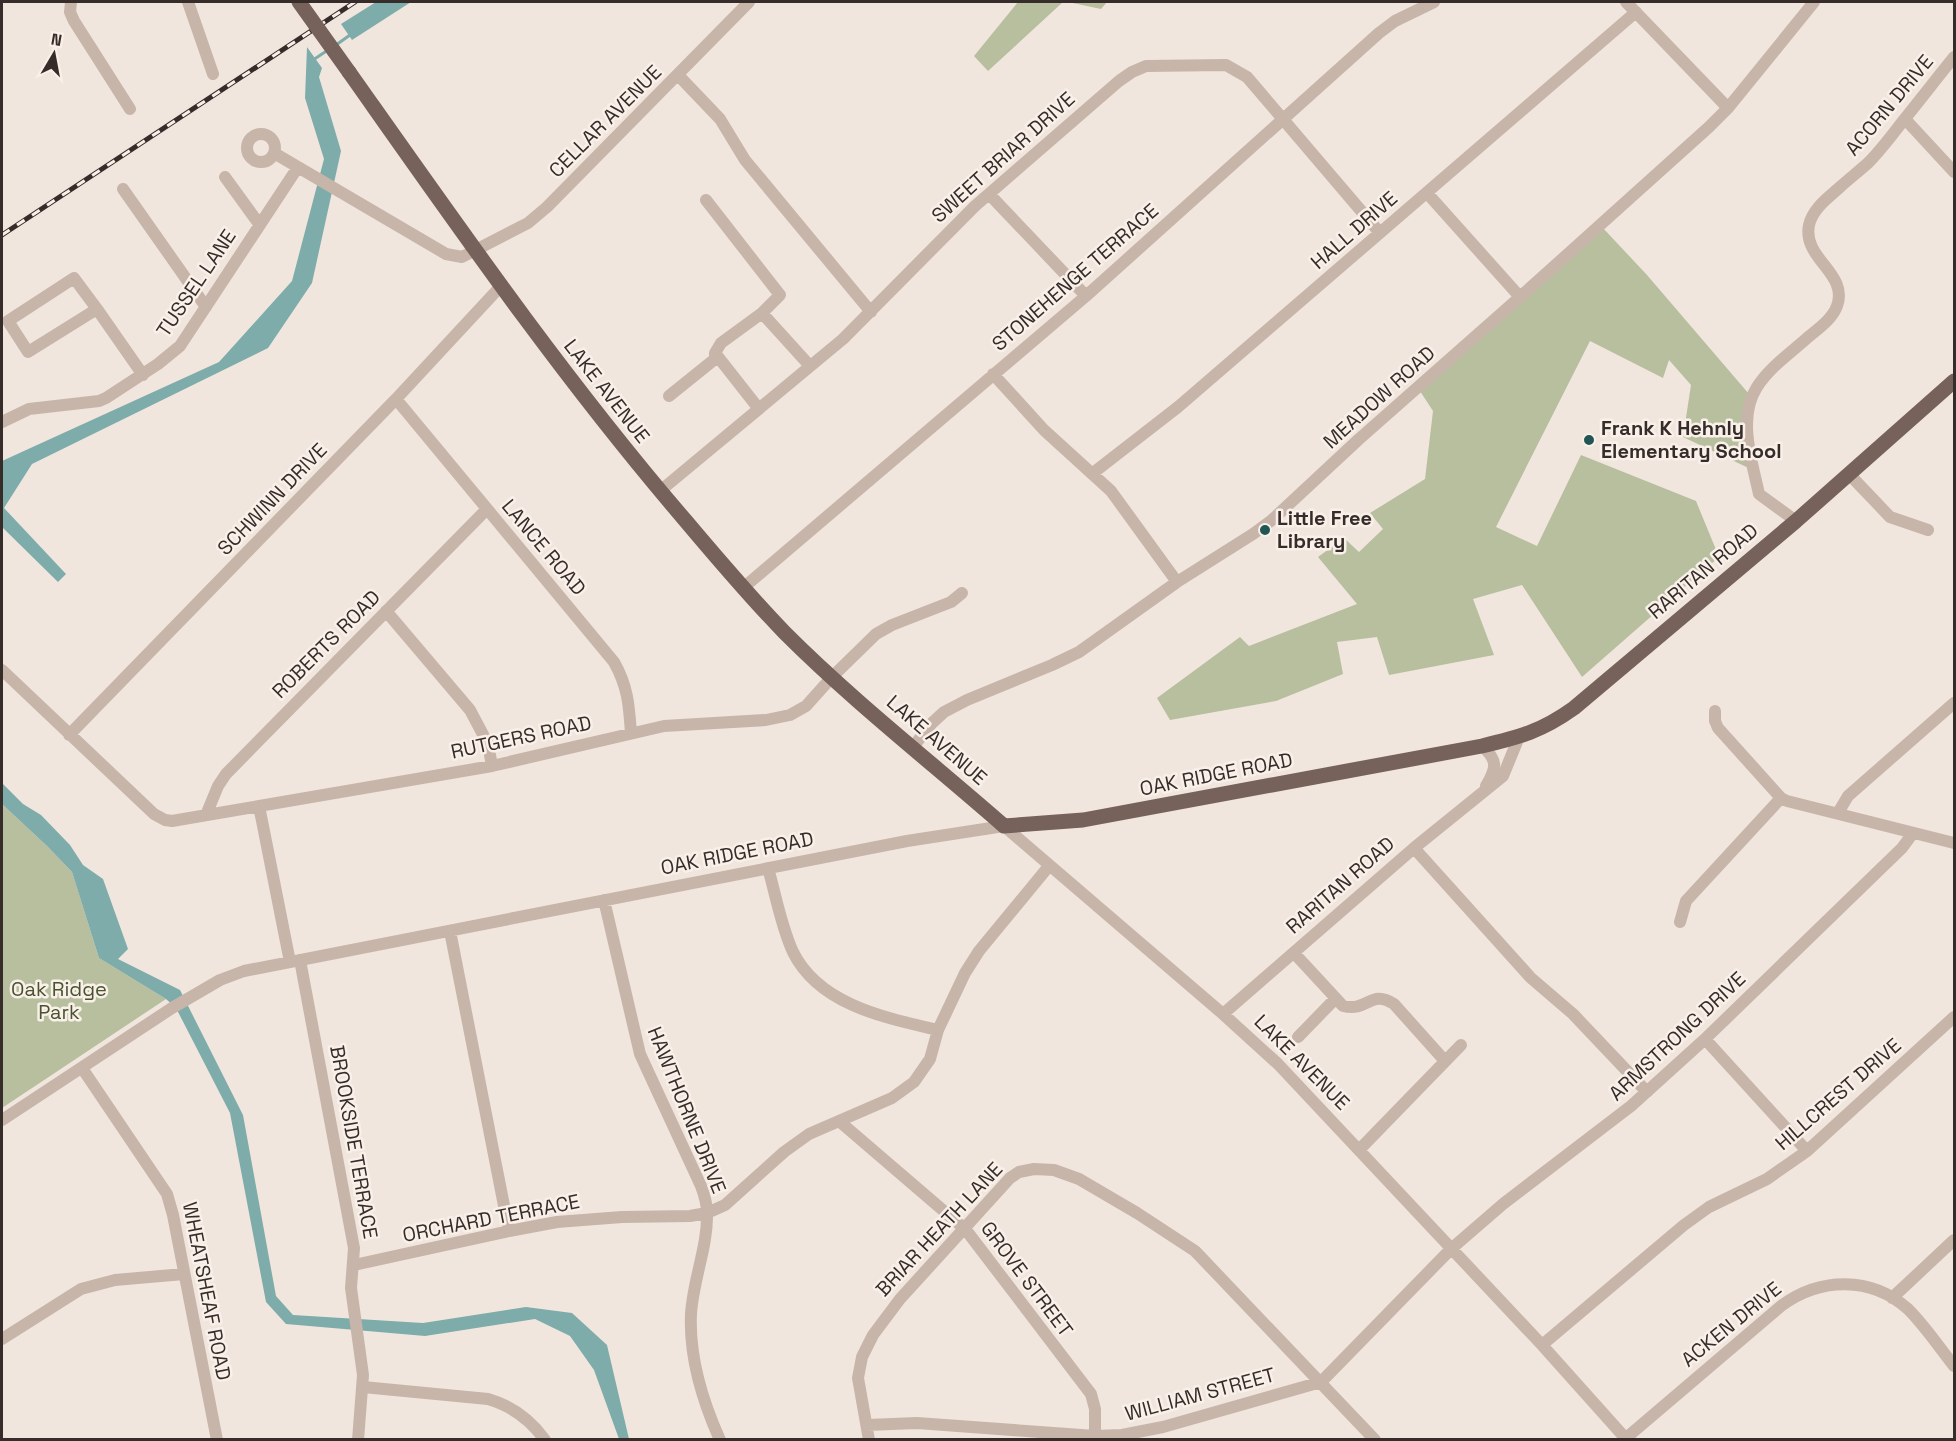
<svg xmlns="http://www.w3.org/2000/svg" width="1956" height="1441" font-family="'Space Grotesk',sans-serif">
	<rect width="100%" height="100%" fill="#f1e6dd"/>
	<!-- green -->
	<path fill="#b7bf9e" d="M1018,2H1063L988,71L974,56Z
		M1068,2H1107L1101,9Z
		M1602,227L1647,275L1749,394L1755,471L1683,437L1691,385L1669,360L1663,378L1590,341L1496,527L1537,546L1581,455L1696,501L1719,557L1582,677L1522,585L1473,599L1494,655L1389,675L1377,637L1337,642L1343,674L1276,701L1170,720L1157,698L1240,637L1249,646L1357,604L1318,557L1344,538L1359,552L1383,529L1370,513L1425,479L1433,411L1418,388Z
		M2,804L47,846L72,872L99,958L166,999L2,1108Z"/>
	<!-- water -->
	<path fill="#7eacaa" d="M376,2H411L352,40L341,24Z
		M307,47L322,68L319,77L341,151L312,283L268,348L32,464L4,508L66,574L58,582L2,527V461L219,362L292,281L324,159L305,98Z
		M2,783L23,804L41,815L70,845L83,865L103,879L128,949L118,959L180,990L243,1115L276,1296L293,1315L423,1323L526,1307L572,1313L607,1345L629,1439H619L594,1370L570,1336L535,1319L425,1336L286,1324L266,1302L230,1113L176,1008L166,999L99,958L72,872L47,846L2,804Z"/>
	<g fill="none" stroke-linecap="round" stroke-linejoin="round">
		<!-- stream -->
		<path stroke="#7eacaa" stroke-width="3" d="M336,45L350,35
			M313,60L328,50"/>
		<!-- minor -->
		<path stroke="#c8b5aa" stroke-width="12" d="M71,2L70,12L74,21L130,109
			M188,2L213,74
			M1626,2L1728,108
			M678,75L720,119L745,160L871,312
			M1905,119L1954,172
			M247 148a14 14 0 1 1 28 0a14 14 0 1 1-28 0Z
			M274,153L446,254L462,257L528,223L547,207L749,2
			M225,177L259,224
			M123,189L206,307
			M1427,193L1520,297
			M989,194L1086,296
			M74,278L97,309L28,352L8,321Z
			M97,309L143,375
			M762,313L810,366
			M715,353L759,409
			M993,374L1044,430L1111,491L1177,582
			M669,396L715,359V353L721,343L762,313L780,295L706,200
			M396,399L614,662C628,687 629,705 631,733
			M2,422L29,409L99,401L106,398L158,364L180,346L298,167
			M1093,473L1178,407L1636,12
			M1849,474L1890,517L1928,530
			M660,491L843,339L975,206L1119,81L1132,72L1146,66L1226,65L1247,77L1380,233
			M1796,521L1759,494C1752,461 1737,418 1757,387C1769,368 1789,354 1806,339C1816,330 1832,320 1837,306C1849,273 1802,259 1809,225C1813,208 1828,198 1840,187C1849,179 1859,171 1868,163C1881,150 1892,135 1903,121C1920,100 1937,78 1954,57
			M743,588L1086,296L1379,33L1395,21L1434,2
			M386,611L470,710L488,744L492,766
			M2,670L154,814L165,820L172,821L492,766L664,726L766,720L790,715L806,706L832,677L876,634L892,625L951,602L962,593
			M1715,711V721L1718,728L1781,798L1787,801L1954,843
			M69,735L396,399L500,287
			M1482,746C1498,760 1497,768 1486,786
			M913,747L932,723L944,712L967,700L1052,665L1079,652L1177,582L1253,534L1272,520L1358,440L1520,297L1709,127L1728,108L1814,2
			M259,806L290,962
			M1838,813L1848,796L1954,703
			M206,815L218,786L226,774L487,509
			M1414,848L1531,978L1573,1014L1647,1092
			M768,868C776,896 781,926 793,952C819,1005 886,1018 938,1030
			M604,900L640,1054L701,1186C704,1194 707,1203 707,1213C708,1246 693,1280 691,1314C689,1358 702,1400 720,1440
			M1680,922L1686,901L1781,798
			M450,931L509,1231
			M1294,953L1343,1006C1369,1012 1370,989 1394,1004L1445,1061
			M300,960L354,1248L351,1288L363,1375L358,1440
			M1223,1014L1414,848L1503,776L1519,737
			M1298,1037L1335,999
			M1705,1039L1807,1151
			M82,1068L167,1194L173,1215L217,1440
			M2,1120L172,1008L220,980L244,971L907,841L1004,826L1223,1014L1278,1064L1542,1345L1627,1440
			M839,1121L966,1230L1091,1394L1095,1409V1436
			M1359,1150L1461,1045
			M354,1265L509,1231L557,1222L622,1217L690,1216L707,1213L725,1205L784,1152L809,1134L892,1098L914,1082L930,1059L938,1030L965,973L979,951L1049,866
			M1892,1298L1954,1240
			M2,1339L81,1289L115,1280L184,1274
			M1542,1345L1684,1225L1709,1207L1767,1179L1807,1151L1954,1017
			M363,1387L488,1399C512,1406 530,1419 545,1440
			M867,1425L917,1423L1095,1436L1122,1435L1163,1427L1321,1382L1451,1249L1503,1204L1631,1106L1705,1039L1902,848L1913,833
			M1626,1438L1781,1306C1820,1277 1871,1276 1908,1309C1925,1326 1939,1347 1954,1366
			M869,1440L858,1378L862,1357L873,1335L900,1299L1010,1178L1019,1172L1034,1169L1054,1170L1079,1179L1137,1213L1195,1251L1375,1440"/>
		<!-- major -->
		<path stroke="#77625b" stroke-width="15" d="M349,72C457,225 563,378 685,520C717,558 750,597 785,633C854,702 931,762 1004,826L1083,820L1482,746C1520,737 1542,731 1574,708L1796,521L1954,381"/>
		<defs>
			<path id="rail" d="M2,235L355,2"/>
		</defs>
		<!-- rail casing -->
		<use href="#rail" stroke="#362c29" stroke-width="5"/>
		<!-- rail -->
		<use href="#rail" stroke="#f9f0e9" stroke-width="3" stroke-dasharray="9" stroke-linecap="butt"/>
		<!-- major-bridge -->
		<path stroke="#77625b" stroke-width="15" d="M299,2L349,72"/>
	</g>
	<!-- markers -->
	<g fill="#215554" stroke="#f9f0e9" stroke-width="2">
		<circle cx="1589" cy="440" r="6"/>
		<circle cx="1265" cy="530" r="6"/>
	</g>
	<g text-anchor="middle" stroke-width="5" stroke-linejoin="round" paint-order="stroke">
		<!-- street labels -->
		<g font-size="20" fill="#362c29" stroke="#f9f0e9">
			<text transform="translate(1889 105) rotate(-50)" y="7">ACORN DRIVE</text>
			<text transform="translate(605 121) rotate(-45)" y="7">CELLAR AVENUE</text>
			<text transform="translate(1003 157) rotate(-42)" y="7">SWEET BRIAR DRIVE</text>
			<text transform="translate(1354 230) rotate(-41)" y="7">HALL DRIVE</text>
			<text transform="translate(1075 277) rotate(-41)" y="7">STONEHENGE TERRACE</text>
			<text transform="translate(196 283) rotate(-56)" y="7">TUSSEL LANE</text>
			<text transform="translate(607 391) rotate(52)" y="7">LAKE AVENUE</text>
			<text transform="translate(1379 397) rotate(-42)" y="7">MEADOW ROAD</text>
			<text transform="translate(272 499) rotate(-46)" y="7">SCHWINN DRIVE</text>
			<text transform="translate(544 547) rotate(50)" y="7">LANCE ROAD</text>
			<text transform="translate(1703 571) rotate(-40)" y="7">RARITAN ROAD</text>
			<text transform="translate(326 644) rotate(-45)" y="7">ROBERTS ROAD</text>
			<text transform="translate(521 737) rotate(-12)" y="7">RUTGERS ROAD</text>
			<text transform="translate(937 740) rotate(41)" y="7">LAKE AVENUE</text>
			<text transform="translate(1216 774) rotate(-11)" y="7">OAK RIDGE ROAD</text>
			<text transform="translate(737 853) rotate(-11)" y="7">OAK RIDGE ROAD</text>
			<text transform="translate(1340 885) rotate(-41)" y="7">RARITAN ROAD</text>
			<text transform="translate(1677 1036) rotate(-43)" y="7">ARMSTRONG DRIVE</text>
			<text transform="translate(1302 1062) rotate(45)" y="7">LAKE AVENUE</text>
			<text transform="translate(1838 1094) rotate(-41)" y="7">HILLCREST DRIVE</text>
			<text transform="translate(687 1110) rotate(68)" y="7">HAWTHORNE DRIVE</text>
			<text transform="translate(354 1142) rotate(80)" y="7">BROOKSIDE TERRACE</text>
			<text transform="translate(491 1218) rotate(-11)" y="7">ORCHARD TERRACE</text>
			<text transform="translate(939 1229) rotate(-47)" y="7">BRIAR HEATH LANE</text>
			<text transform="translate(1027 1279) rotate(53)" y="7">GROVE STREET</text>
			<text transform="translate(207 1291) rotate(79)" y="7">WHEATSHEAF ROAD</text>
			<text transform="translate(1731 1324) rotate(-39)" y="7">ACKEN DRIVE</text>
			<text transform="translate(1200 1394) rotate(-15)" y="7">WILLIAM STREET</text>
		</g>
		<!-- poi labels -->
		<g font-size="20" font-weight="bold" fill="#362c29" stroke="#f9f0e9" text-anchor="start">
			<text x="1601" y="435">Frank K Hehnly<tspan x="1601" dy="23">Elementary School</tspan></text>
			<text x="1277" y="525">Little Free<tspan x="1277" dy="23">Library</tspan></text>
		</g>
		<!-- park labels -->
		<g font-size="20" fill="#49532e" stroke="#f9f0e9">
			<text x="59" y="996">Oak Ridge<tspan x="59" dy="23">Park</tspan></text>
		</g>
	</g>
	<!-- border -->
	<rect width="1956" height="1441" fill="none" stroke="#362c29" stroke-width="6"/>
	<!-- north arrow -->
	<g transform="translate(54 54) rotate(10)" stroke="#f9f0e9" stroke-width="4.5" paint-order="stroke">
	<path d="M0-4.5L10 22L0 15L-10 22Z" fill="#362c29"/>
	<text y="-9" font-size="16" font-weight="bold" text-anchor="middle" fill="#362c29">N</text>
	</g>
</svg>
